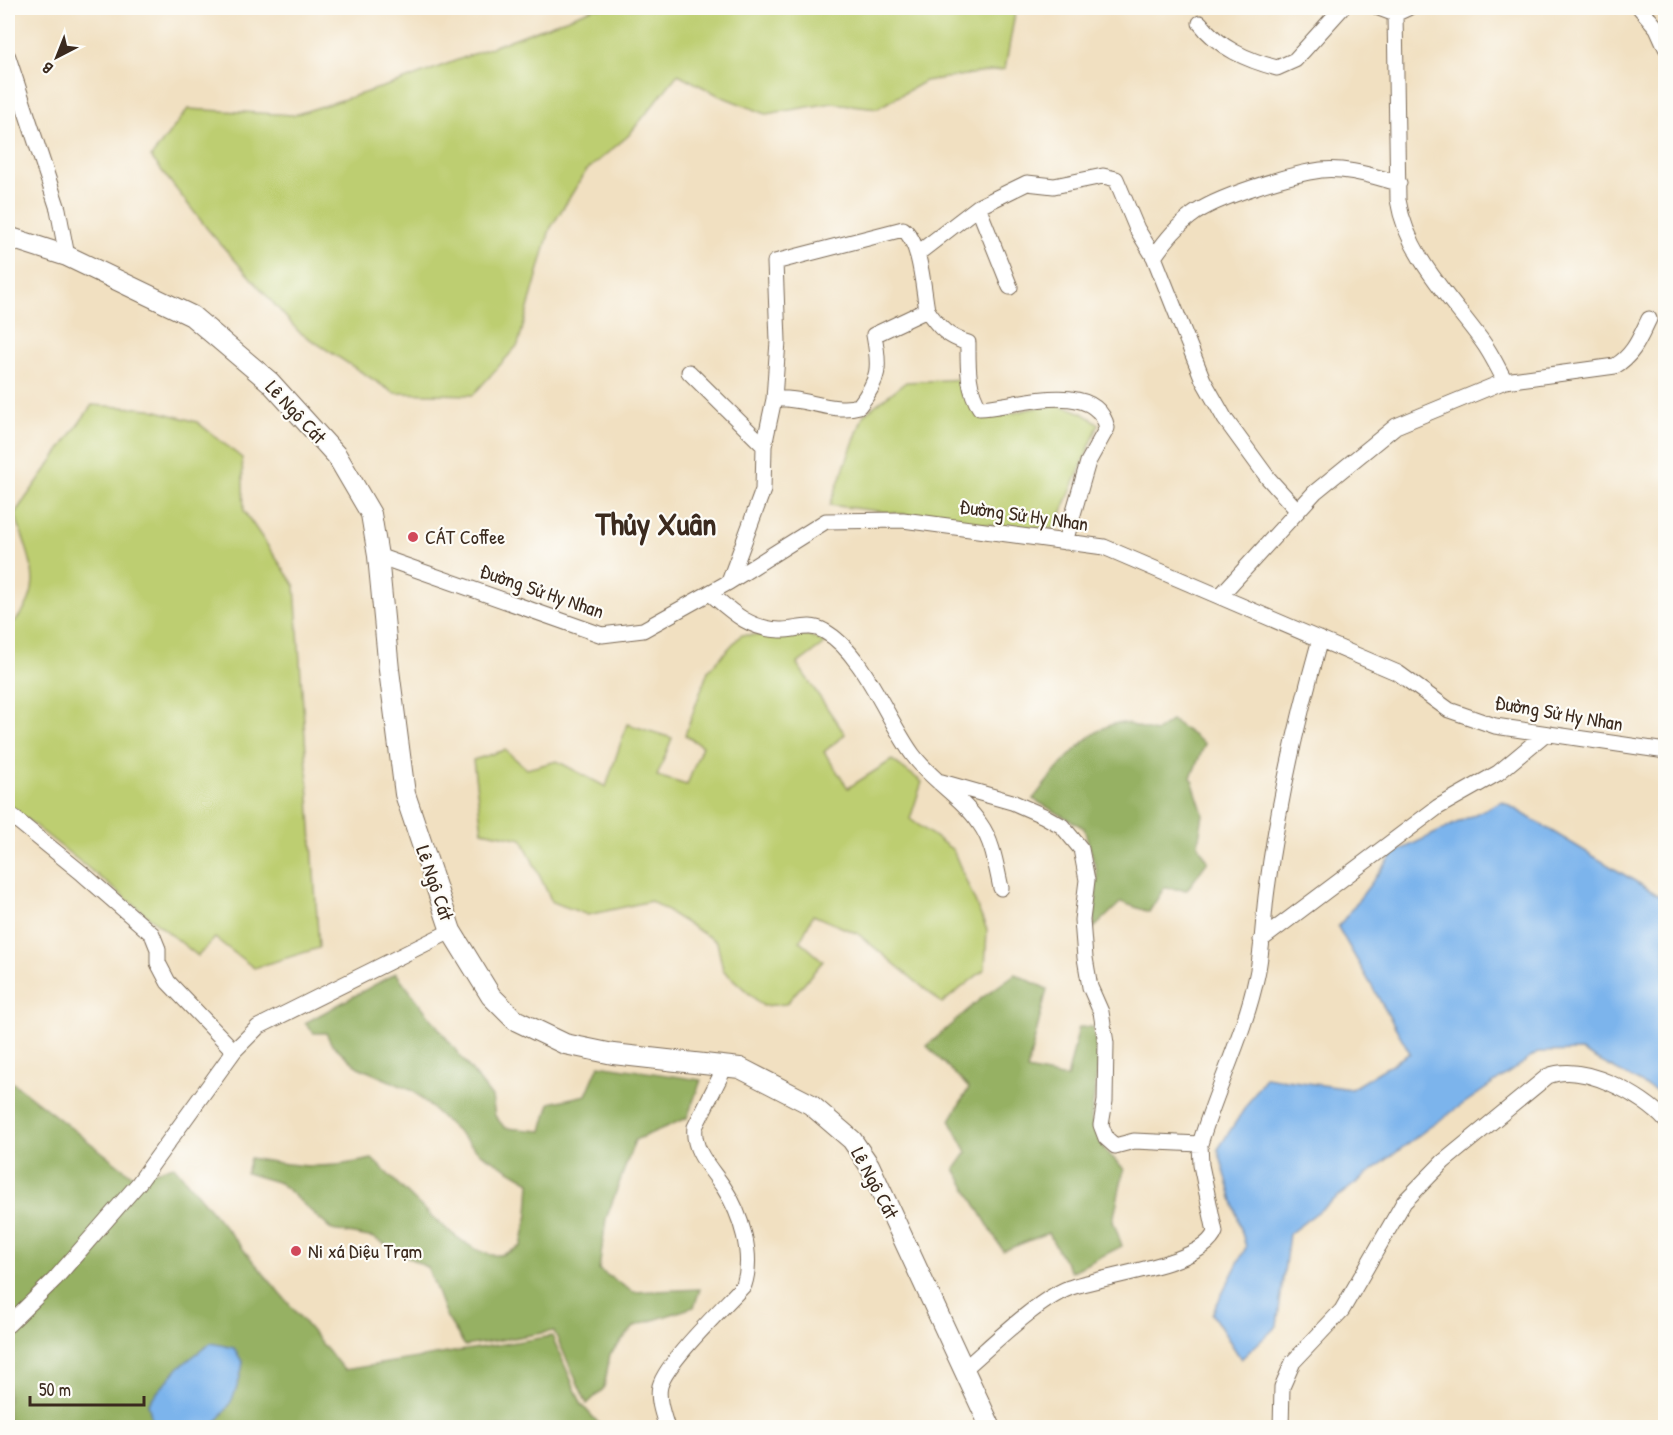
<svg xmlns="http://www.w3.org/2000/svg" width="1673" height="1435" font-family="'Patrick Hand',sans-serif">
	<rect width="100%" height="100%" fill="#fdfcf7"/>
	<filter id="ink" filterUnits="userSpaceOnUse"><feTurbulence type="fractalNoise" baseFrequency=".0167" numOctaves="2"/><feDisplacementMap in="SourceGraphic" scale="12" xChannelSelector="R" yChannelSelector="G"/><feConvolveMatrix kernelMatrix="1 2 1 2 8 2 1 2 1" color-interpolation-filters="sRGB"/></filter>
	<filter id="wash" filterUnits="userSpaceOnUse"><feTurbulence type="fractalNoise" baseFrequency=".008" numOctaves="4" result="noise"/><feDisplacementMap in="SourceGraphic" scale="24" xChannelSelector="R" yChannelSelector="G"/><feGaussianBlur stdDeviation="1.35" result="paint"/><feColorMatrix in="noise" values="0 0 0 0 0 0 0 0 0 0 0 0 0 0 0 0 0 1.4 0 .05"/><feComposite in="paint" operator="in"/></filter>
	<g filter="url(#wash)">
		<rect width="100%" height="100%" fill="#f1e0c1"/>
		<!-- green -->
		<path fill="#bdce71" stroke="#7c7c48" stroke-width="1.5" d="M595,8H1016L1005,69L925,81L878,108L832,103L766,114L720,96L678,74L628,136L586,171L550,229L518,345L473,395L394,393L299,332L209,231L151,157L188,109L294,115L402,81Z
			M965,379L976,415C1025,423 1046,384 1099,424L1055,528L1029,530L830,505L864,414L906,382Z
			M92,405L150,409L197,422L242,458L244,511L295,586L319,948L254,968L215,938L198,956L8,804V628C50,590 29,560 15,513Z
			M741,635H808L826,643L797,664L845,734L824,752L848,788L892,760L922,782L910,819L953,850L987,930L985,969L942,1003L858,934L813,915L800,941L823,961L786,1004L763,1006L723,970L717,942L651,901L588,915L552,902L522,839L482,831L473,760L505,750L527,769L557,761L606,787L627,724L672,738L657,776L687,785L702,746L685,735L708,671Z"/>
		<!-- forest -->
		<path fill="#96b163" stroke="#686e40" stroke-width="1.5" d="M1172,720L1205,744L1191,777L1203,814L1198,845L1208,861L1187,890L1164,888L1149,912L1121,902L1094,928L1097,872L1084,828L1033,799C1051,776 1089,726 1119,723C1130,723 1144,729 1155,732Z
			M396,973L492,1097L495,1116L505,1128L542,1131L550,1103L586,1095L599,1065L701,1080L687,1118L635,1140L606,1219L599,1270L633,1292L700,1289L694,1307L635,1326L610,1354L604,1388L587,1404L554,1331L465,1346L446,1316L428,1268L374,1238L332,1230L280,1183L246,1173L250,1158C299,1167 323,1170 372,1159C398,1182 465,1259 499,1255C506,1255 515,1249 521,1246L528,1214L530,1182L480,1153L413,1091L358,1067L331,1043L326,1033H314L305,1023Z
			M1015,974L1047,989L1027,1070L1067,1078L1079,1027H1093L1098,1063L1091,1120L1105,1150L1124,1169L1113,1221L1122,1246L1071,1272L1048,1233L1003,1251L955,1169L967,1152L950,1120L969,1088L927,1046L979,1000Z
			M8,1079L133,1176L174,1166L344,1370L552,1336L582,1405L602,1427H206L212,1425L121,1427L115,1423L98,1420L81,1427H8Z"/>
		<!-- water -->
		<path fill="#7bb4ec" stroke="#5b6f85" stroke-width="1.5" d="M1502,801L1663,898L1657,810L1665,803V1096L1581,1051L1539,1052L1427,1129L1289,1234L1277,1326L1241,1359L1212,1314L1246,1247L1218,1149L1265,1077L1351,1089L1410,1053L1338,927L1394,853Z
			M211,1343L234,1348L243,1363C239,1386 229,1418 206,1427L153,1425L148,1403L179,1367Z"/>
	</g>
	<g filter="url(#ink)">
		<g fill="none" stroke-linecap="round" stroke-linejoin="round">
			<defs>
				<path id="minor" d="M1379,8L1395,14L1408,8
					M1640,8L1657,28L1666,48
					M1395,14L1398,200C1407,256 1450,297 1482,341C1491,353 1498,368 1505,381
					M1200,23C1219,48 1247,60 1277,68L1295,60L1342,8
					M8,57L58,209L67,256
					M978,207L1010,287
					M917,254L978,207L1027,183L1054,186L1103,176L1116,179L1137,229L1154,257L1203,380L1225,419L1268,478L1298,511
					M1154,257C1165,241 1176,227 1191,216C1215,197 1291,174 1321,170C1346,167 1375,177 1399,183
					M689,372L764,446
					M774,399C803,396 832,414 859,406C880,379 880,367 874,335L927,310C939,328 948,337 968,343C968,364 967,390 980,408C1013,407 1096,377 1107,428L1088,462L1065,542
					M378,556L602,635L643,630L729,582L826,521L903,520L1104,547L1398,673L1449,710L1495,726L1666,751
					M729,582L763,490L764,446L774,399L778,341L775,262L903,229C921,242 923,289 927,310
					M710,593C732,612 749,629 780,630C795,631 809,622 824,631C863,652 887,720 913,755C932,781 962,797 980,824C993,842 996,866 1001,888
					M1221,595L1315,492L1396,426L1505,381L1615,366C1634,355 1640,337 1649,319
					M938,781L1012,802L1044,816L1062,826L1081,849L1087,880L1082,920L1085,958L1090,987L1101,1012L1106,1043L1105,1101L1101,1125L1106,1138L1115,1146L1134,1141L1200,1144
					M8,813L83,874L152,934L158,949V963L168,982L234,1051
					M1261,940L1438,807L1498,773L1545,734
					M8,1325L55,1279L138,1184L234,1051L258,1027L451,931
					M964,1369C992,1345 1036,1301 1069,1288C1101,1276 1203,1265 1215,1232L1201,1165L1200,1144C1217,1087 1245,1033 1257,975C1263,947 1263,917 1267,889C1278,804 1297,721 1320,639
					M667,1428C663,1415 657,1399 660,1386C667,1361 725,1306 744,1285C754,1255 741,1214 724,1188C712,1169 692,1152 695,1127L725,1067
					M1281,1428L1282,1387L1293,1362L1342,1310L1404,1202L1443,1162L1548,1076C1582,1062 1643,1095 1666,1121"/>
				<path id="tertiary" d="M8,237L67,256L192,316L270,382L337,456L371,514L378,556L389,670L405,794L451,931L491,996L515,1020L565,1044L613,1054L740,1068L810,1104L852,1140L869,1165L991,1428"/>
			</defs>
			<!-- minor casing -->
			<use href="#minor" stroke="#7b6a57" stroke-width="17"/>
			<!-- tertiary casing -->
			<use href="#tertiary" stroke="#7b6a57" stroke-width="22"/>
			<!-- minor -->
			<use href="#minor" stroke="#fff" stroke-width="15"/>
			<!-- tertiary -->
			<use href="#tertiary" stroke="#fff" stroke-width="20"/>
		</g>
	</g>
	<!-- markers -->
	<g fill="#d1495b" stroke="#fdfcf7" stroke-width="2">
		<circle cx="413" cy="537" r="6"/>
		<circle cx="296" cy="1251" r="6"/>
	</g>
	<g text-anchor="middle" stroke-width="4.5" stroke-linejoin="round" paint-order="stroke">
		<!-- street labels -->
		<g font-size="20" fill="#3b2a1e" stroke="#fdfcf7">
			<text transform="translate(296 412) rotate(47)" y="7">Lê Ngô Cát</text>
			<text transform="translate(1024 515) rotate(8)" y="7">Đường Sử Hy Nhan</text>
			<text transform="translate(542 591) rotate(19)" y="7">Đường Sử Hy Nhan</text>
			<text transform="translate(1559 713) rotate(10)" y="7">Đường Sử Hy Nhan</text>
			<text transform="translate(435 883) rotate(71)" y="7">Lê Ngô Cát</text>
			<text transform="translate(875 1183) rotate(62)" y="7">Lê Ngô Cát</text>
		</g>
		<!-- poi labels -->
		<g font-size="20" fill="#3b2a1e" stroke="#fdfcf7" text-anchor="start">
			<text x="425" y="544">CÁT Coffee</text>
			<text x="308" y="1258">Ni xá Diệu Trạm</text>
		</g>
		<!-- town labels -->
		<g font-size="32" font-weight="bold" fill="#3b2a1e" stroke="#fdfcf7">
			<text x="656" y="535">Thủy Xuân</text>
		</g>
	</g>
	<!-- margin -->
	<rect width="1673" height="1435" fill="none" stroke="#fdfcf7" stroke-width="30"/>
	<!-- north arrow -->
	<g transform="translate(57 57) rotate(222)" stroke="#fdfcf7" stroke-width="4.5" paint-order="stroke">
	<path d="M0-4.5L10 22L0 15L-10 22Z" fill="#3b2a1e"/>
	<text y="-9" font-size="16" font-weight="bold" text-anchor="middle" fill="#3b2a1e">B</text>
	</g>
	<!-- scale -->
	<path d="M30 1396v9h114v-9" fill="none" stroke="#3b2a1e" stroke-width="3"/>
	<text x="39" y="1396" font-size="18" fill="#3b2a1e" stroke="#fdfcf7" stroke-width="4.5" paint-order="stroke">50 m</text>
</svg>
